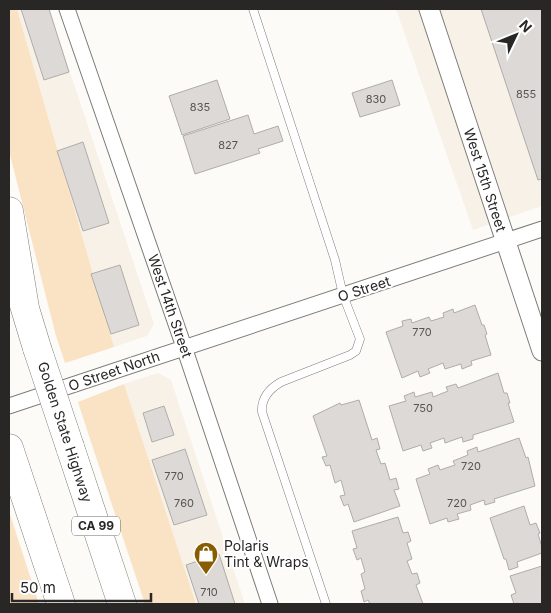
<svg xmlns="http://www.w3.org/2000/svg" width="551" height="613" font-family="Inter,sans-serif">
	<rect width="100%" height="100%" fill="#fdfbf8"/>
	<!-- built -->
	<path fill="#f8f1e7" d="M17,9H49L154,324L147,336L114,347Z
		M396,9H542V206L473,230Z
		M158,373L171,380L245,604H196L124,384Z"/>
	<!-- green -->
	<path fill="#f9e3c4" d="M9,9H17L114,347L65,363L56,336L9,151Z
		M124,384L196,604H145L87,430L78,402Z
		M9,511L39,604H9Z"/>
	<!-- building -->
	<path fill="#dcd9d6" stroke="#afadaa" d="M21,9H49L69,72L44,80Z
		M481,9H542V179L538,180Z
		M217,80L230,119L182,135L169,96Z
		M392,80L400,105L360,117L352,93Z
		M248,115L254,134L278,126L283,141L258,149L260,153L195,174L183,136Z
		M83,142L109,223L83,231L57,151Z
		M120,265L139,325L111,334L91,274Z
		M475,305L482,325H484L487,334L485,335L491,355L471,361L472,365L462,369L461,364L445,369L443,363L428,369L430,373L420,377L418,371L402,378L386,332L403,326L402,321L411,319L412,323L429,317L431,321L444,317L443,313L453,309L454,313Z
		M498,373L504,393H507L510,403H508L514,422L473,435V439L463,442L462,437L445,443L444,438L430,443L432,448L423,451L421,445L403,451L389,406L406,401L404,396L414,392L415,397L432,392L433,397L448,391L446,387L456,384L458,388Z
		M359,400L372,440L377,438L380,449L376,450L381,464L385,463L390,480L396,478L399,489L394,490L400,506L354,522L348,504L344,506L340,496L345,495L341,480L335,483L330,465L326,466L322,457L327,456L313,416L340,403L341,405Z
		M164,406L174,435L152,442L143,413Z
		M519,438L526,458L528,457L535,486L494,499L495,502L485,505L484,500L470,505L471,510L457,514L459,519L448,522L447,518L430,524L416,479L430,474L428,469L438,465L440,470L455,465L453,461L468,455L467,451L477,447L478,452Z
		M185,449L207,515L174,525L152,460Z
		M524,506L530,525L536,523L540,533L538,534L542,547V553L517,562L518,567L509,570L506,559H504L490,518Z
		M398,517L403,533L408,532L411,541L407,543L412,559L407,561L412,574L417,573L420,583L416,585L423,604H370L368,600L364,602L361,591L365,589L361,574L365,572L361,558L357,560L353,549L357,548L352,531Z
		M219,554L235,604H199L186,565Z
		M542,566V604H519L518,603L514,604L511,595L516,593L510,576Z"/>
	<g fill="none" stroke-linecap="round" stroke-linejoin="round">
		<defs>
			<path id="service" d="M253,9L335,260L343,295L360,339L356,351L350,355L281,382C269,389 261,398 262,412L326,604"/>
			<path id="minor" d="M67,9L184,347L270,604
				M9,406L542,229"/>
			<path id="tertiary" d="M429,9L542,351"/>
			<path id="motorway" d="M9,211L25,308
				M20,292L37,348
				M70,447L122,604
				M9,448L61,604"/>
		</defs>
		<!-- service casing -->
		<use href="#service" stroke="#7e7c79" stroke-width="9"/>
		<!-- minor casing -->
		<use href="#minor" stroke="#7e7c79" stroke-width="17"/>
		<!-- tertiary casing -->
		<use href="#tertiary" stroke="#7e7c79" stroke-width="21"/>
		<!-- motorway casing -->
		<use href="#motorway" stroke="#7e7c79" stroke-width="29"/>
		<!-- service -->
		<use href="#service" stroke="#fff" stroke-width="8"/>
		<!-- minor -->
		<use href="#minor" stroke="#fff" stroke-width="15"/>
		<!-- tertiary -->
		<use href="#tertiary" stroke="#fff" stroke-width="19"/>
		<!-- motorway -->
		<use href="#motorway" stroke="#fff" stroke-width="28"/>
		<defs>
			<path id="motorway-bridge" d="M37,348L70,447"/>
		</defs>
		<!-- motorway-bridge casing -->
		<use href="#motorway-bridge" stroke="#7e7c79" stroke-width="29" stroke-linecap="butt"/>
		<!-- motorway-bridge -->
		<use href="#motorway-bridge" stroke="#fff" stroke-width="28"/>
	</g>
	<!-- icons -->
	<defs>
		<symbol id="shop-pin" viewBox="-11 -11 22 30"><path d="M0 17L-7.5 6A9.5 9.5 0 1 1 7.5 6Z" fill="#895c00" stroke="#fff"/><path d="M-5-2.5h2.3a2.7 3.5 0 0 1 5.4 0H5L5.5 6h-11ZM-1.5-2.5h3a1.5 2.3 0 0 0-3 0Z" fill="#fff"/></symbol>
	</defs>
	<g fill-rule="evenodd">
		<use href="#shop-pin" x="192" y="540" width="28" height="38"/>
	</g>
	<g text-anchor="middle" stroke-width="4" stroke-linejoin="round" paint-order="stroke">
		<!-- number labels -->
		<g font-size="11" fill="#555452">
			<text x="526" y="98">855</text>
			<text x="376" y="103">830</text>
			<text x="200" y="111">835</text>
			<text x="228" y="149">827</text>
			<text x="422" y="336">770</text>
			<text x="423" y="412">750</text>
			<text x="471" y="470">720</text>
			<text x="174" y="480">770</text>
			<text x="184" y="507">760</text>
			<text x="457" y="507">720</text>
			<text x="209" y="596">710</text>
		</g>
		<!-- shield labels -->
		<rect fill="#fff" stroke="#686867" stroke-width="1" x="72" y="516.5" width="48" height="19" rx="4"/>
		<g font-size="12" font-weight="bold" fill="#282726">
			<text x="96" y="530">CA 99</text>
		</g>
		<!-- street labels -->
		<g font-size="14" fill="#282726" stroke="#fff">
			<text transform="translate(485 180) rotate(72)" y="5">West 15th Street</text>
			<text transform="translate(364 289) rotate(-18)" y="5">O Street</text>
			<text transform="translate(170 306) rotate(71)" y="5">West 14th Street</text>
			<text transform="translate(114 371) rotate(-19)" y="5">O Street North</text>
			<text transform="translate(65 432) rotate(72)" y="5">Golden State Highway</text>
		</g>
		<!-- poi labels -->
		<g font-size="14" fill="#282726" stroke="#fff" text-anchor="start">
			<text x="224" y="551">Polaris<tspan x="224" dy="16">Tint &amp; Wraps</tspan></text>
		</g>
	</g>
	<!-- border -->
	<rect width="551" height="613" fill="none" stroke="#282726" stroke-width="20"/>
	<!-- north arrow -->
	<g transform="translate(516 35) rotate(47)" stroke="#ffffff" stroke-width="4" paint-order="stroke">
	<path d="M0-4L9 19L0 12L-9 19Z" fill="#282726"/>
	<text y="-8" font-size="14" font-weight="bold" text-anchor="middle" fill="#282726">N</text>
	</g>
	<!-- scale -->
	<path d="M12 593v8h139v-8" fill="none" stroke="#282726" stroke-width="2.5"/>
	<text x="20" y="593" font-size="15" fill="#282726" stroke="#ffffff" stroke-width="4" paint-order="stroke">50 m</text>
</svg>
